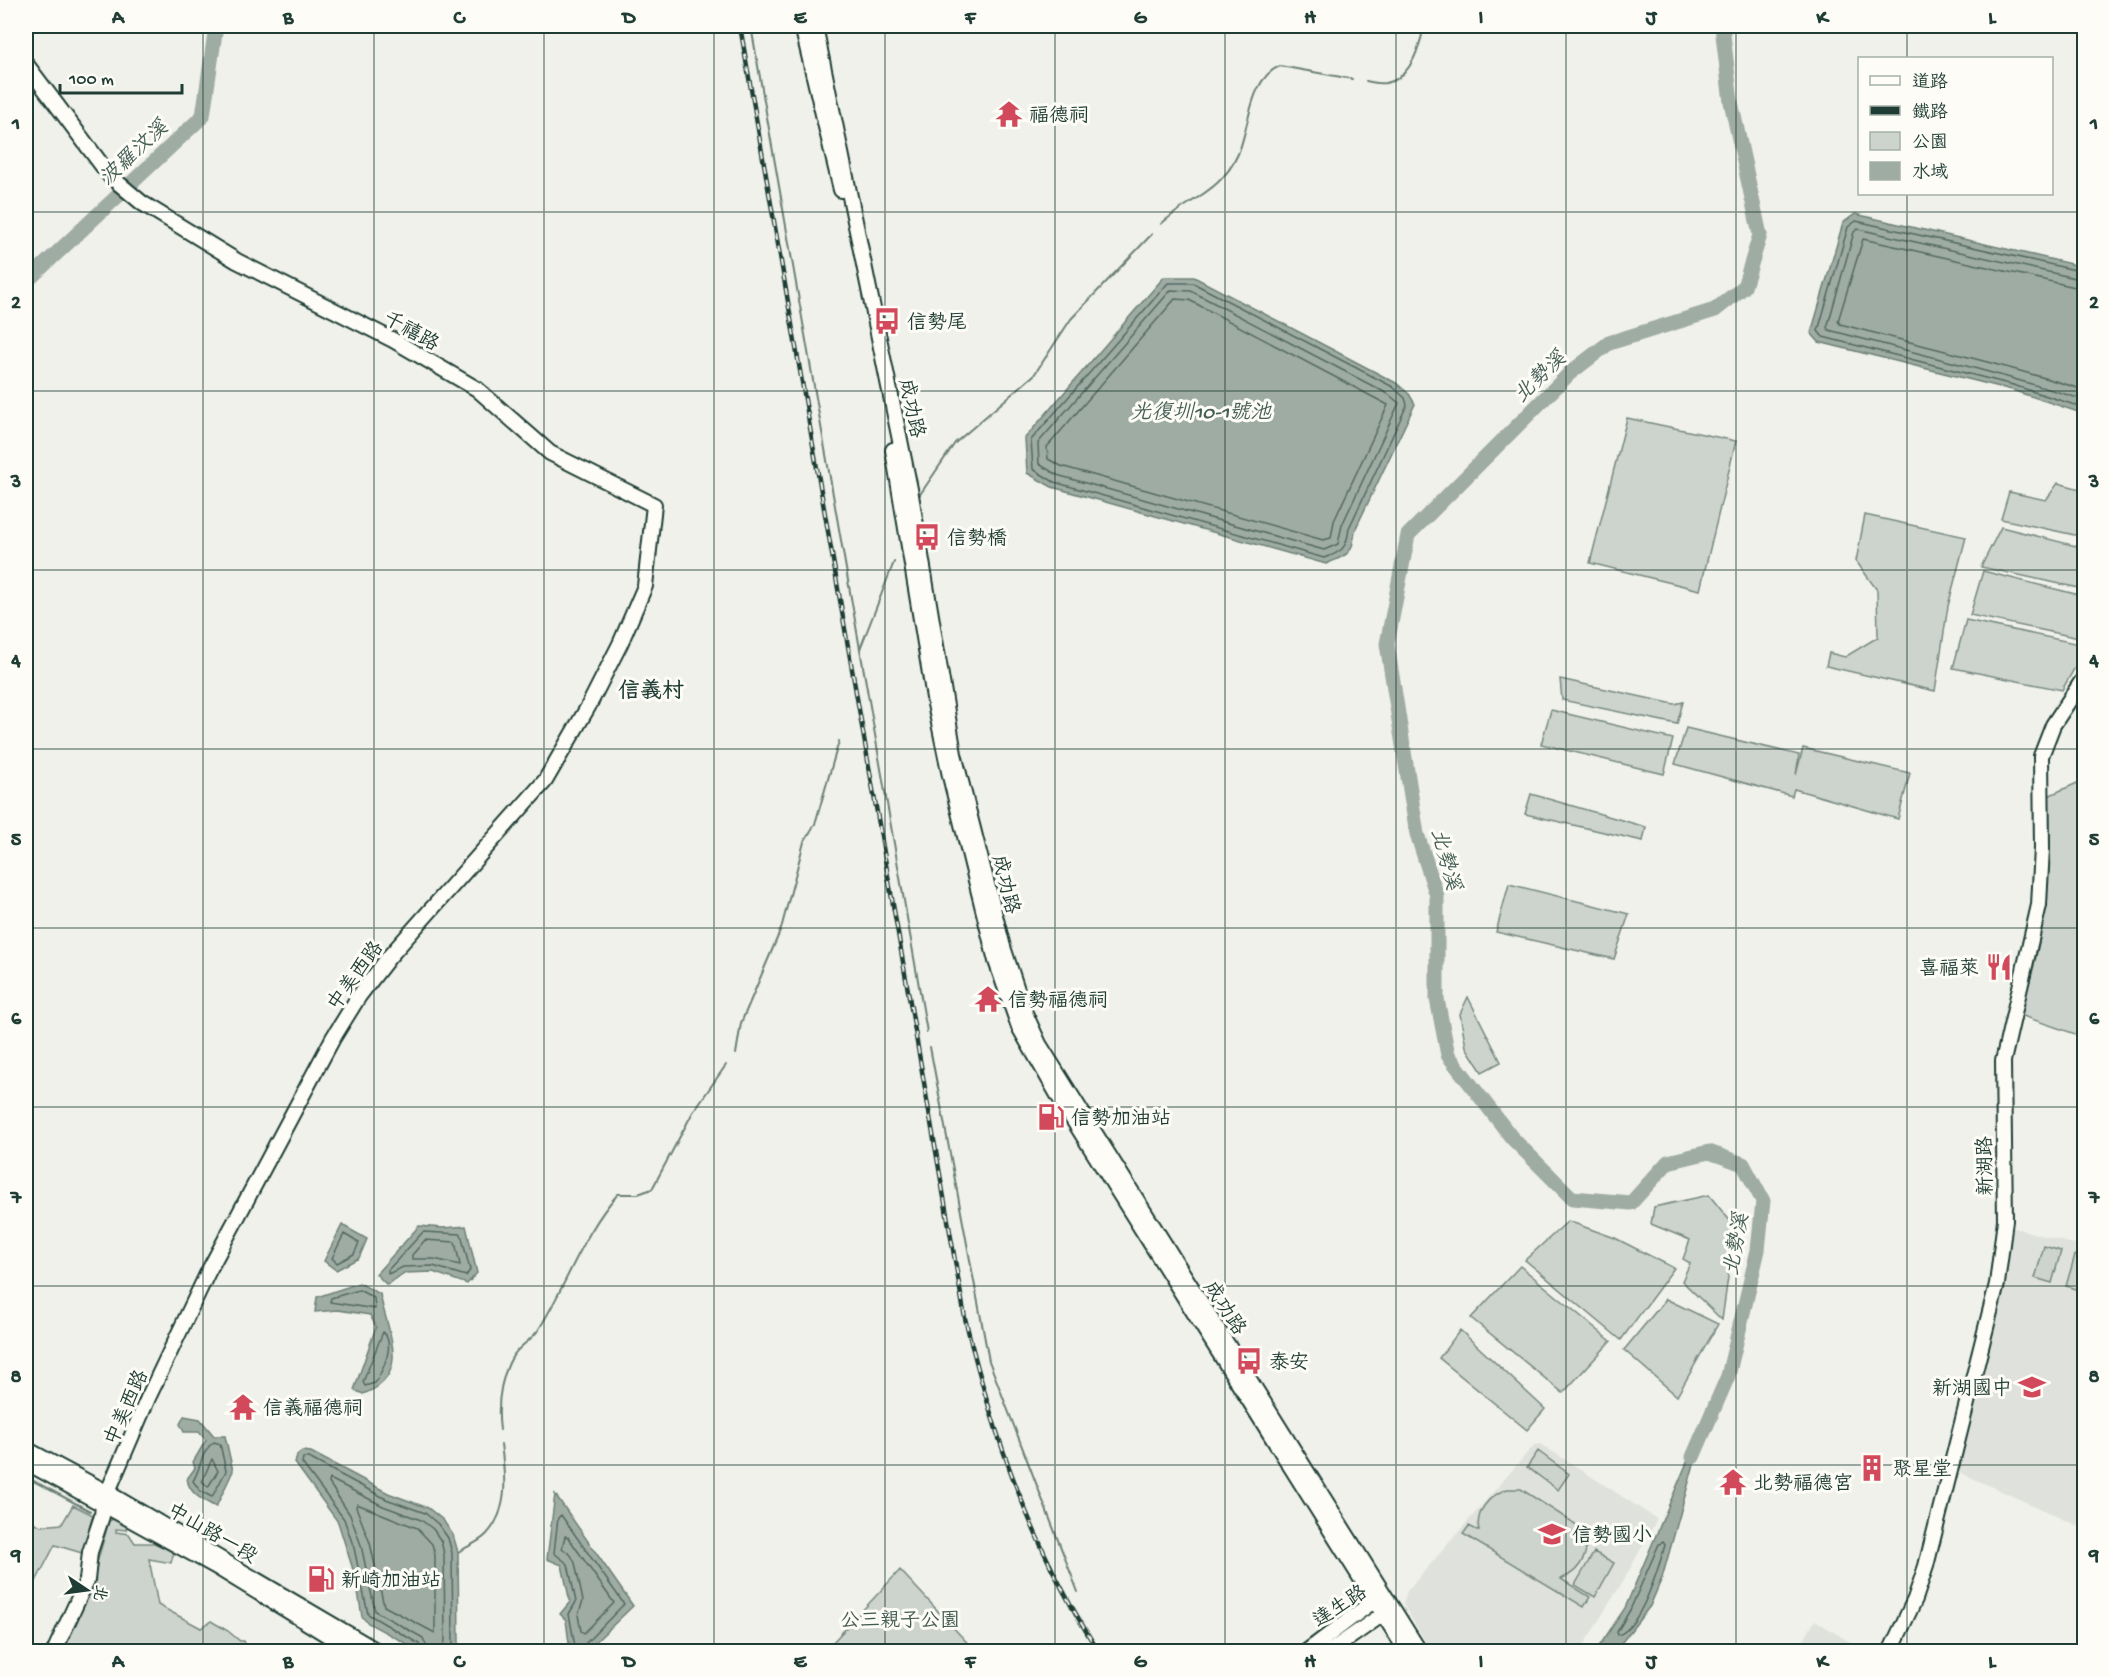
<svg xmlns="http://www.w3.org/2000/svg" width="2110" height="1677" font-family="'Gochi Hand','LXGW WenKai TC',sans-serif">
	<rect width="100%" height="100%" fill="#f0f1eb"/>
	<filter id="ink" filterUnits="userSpaceOnUse"><feTurbulence type="fractalNoise" baseFrequency=".0167" numOctaves="2"/><feDisplacementMap in="SourceGraphic" scale="12" xChannelSelector="R" yChannelSelector="G"/><feConvolveMatrix kernelMatrix="1 2 1 2 8 2 1 2 1" color-interpolation-filters="sRGB"/></filter>
	<g filter="url(#ink)">
		<!-- built -->
		<path fill="#dfe2dc" d="M2011,1227L2084,1247V1529L1957,1471L2001,1303Z
			M1541,1444L1657,1519L1625,1578L1580,1651H1431L1403,1604L1407,1591L1534,1445Z
			M1815,1620L1864,1651H1798Z"/>
		<!-- green -->
		<path fill="#cdd3cd" stroke="#768880" stroke-width="1.5" d="M1627,418L1736,441L1700,590L1590,563Z
			M2058,483L2084,490V537L2001,519L2009,492L2046,500Z
			M1865,515L1966,537L1948,606L1935,691L1826,666L1829,653L1845,657L1878,637L1877,590L1856,561Z
			M2001,527L2084,548V589L1981,567Z
			M1983,571L2079,595L2084,610V639L1970,615Z
			M1966,620L2084,645V652L2062,690L1953,668Z
			M1560,679L1674,704L1683,702L1677,724L1562,700Z
			M1551,710L1673,739L1664,774L1541,744Z
			M1686,728L1799,755L1796,775L1803,748L1910,773L1898,819L1794,789L1792,796L1675,764Z
			M2084,780V1037L2020,1015C2043,943 2055,871 2048,796Z
			M1531,794L1646,827L1643,841L1525,814Z
			M1509,884L1629,914L1614,959L1496,932Z
			M1468,997L1501,1062L1482,1072L1466,1047L1460,1014Z
			M1709,1195L1735,1227L1722,1320L1682,1281L1690,1263L1683,1259L1690,1240L1651,1224L1654,1207Z
			M1568,1221L1615,1238L1674,1268L1621,1340L1525,1260Z
			M2044,1246L2061,1251L2052,1283L2035,1278Z
			M2075,1255L2084,1258V1279L2081,1291L2066,1286Z
			M1520,1266L1611,1341L1563,1393L1471,1318Z
			M1666,1299L1718,1324L1677,1396L1624,1350Z
			M1460,1330L1545,1409L1527,1430L1439,1358Z
			M1538,1451L1569,1474L1558,1490L1527,1467Z
			M1507,1489H1521L1580,1527C1594,1548 1582,1571 1561,1579L1590,1597L1584,1607L1463,1534L1469,1526L1479,1531C1475,1512 1488,1496 1507,1489Z
			M73,1505L93,1515L82,1553L55,1545L33,1587L26,1583V1518L41,1526L62,1524Z
			M116,1518L127,1523L126,1530L116,1529V1532L129,1534L135,1543H154L174,1552L171,1563L149,1559L158,1605L201,1628L211,1621L228,1631L240,1641H244L248,1652H59L88,1594L109,1521Z
			M1594,1552L1614,1563L1595,1597L1575,1585Z
			M900,1570L975,1651H847L832,1643Z"/>
		<!-- water -->
		<path fill="#9faca4" stroke="#6c8077" stroke-width="1.5" d="M1855,214L2084,267V414L2012,390L1819,342L1811,333L1843,223Z
			M1164,277H1194L1396,383L1409,394L1415,404L1355,530C1353,555 1347,555 1326,564L1052,487L1027,473L1025,438Z
			M342,1225L367,1239L359,1258L336,1270L324,1261Z
			M419,1226L443,1228L466,1226L477,1273L467,1284L433,1272L404,1273L387,1285L376,1274Z
			M359,1283L380,1294C386,1329 414,1376 363,1394L354,1390L376,1327L370,1315L338,1310L315,1312L317,1297Z
			M184,1416L200,1419L214,1436H225L233,1471L216,1507C203,1500 190,1495 187,1479L195,1468L193,1462L206,1440L199,1432H184L180,1424Z
			M1701,1439L1662,1578L1650,1606L1615,1651H1596L1625,1608L1691,1453Z
			M302,1451L311,1452L388,1493L428,1508L443,1520L453,1535L458,1552L459,1645L454,1651H420L368,1623L362,1617L356,1579L338,1522L295,1463L297,1455Z
			M555,1494L633,1606L586,1651H570L566,1620L560,1614L570,1602L562,1565L547,1559Z"/>
		<g fill="none" stroke-linecap="round" stroke-linejoin="round">
			<!-- shore -->
			<path stroke="#526961" stroke-width="1.5" d="M2084,272L1856,221L1848,227L1818,331L1823,337L2013,385L2084,408
				M2084,280L1858,229L1854,232L1827,328L1829,330C1915,353 2001,373 2084,400
				M1168,283H1193L1393,387L1405,398L1407,405L1349,528C1347,547 1343,552 1324,558L1054,482L1033,469L1031,440Z
				M2084,289L1863,239L1838,321L1840,324C1922,346 2004,364 2084,390
				M1171,290L1191,291L1388,394L1399,403L1342,525L1338,544L1324,550L1057,475L1039,464L1038,443Z
				M1175,299L1189,300L1388,405L1334,521L1331,538L1323,540L1061,466L1048,459L1047,447Z
				M423,1232L461,1234L470,1270L466,1276L433,1266L403,1267L388,1274V1270Z
				M344,1234L359,1243L354,1254L337,1263L332,1258Z
				M425,1240L455,1242L460,1265L434,1259H412V1255Z
				M359,1290L374,1298L375,1309L330,1302L331,1298Z
				M383,1332C396,1344 383,1370 375,1383L365,1386L363,1382Z
				M214,1442L220,1444L226,1471L212,1497L200,1491L193,1481C201,1468 201,1451 214,1442Z
				M212,1459L218,1471L208,1487L202,1481Z
				M357,1504L417,1528L432,1544L435,1555V1633L384,1606L370,1543L356,1507Z
				M565,1536L568,1537L614,1603L584,1633L581,1631L578,1615L583,1601L575,1563L571,1555L562,1548Z
				M1663,1542L1665,1545C1659,1567 1640,1629 1618,1635L1617,1632L1630,1610L1659,1544Z
				M422,1652L419,1644L368,1614L354,1548L344,1519L302,1463L303,1458H309L386,1499L425,1513L438,1524L448,1538L452,1553L453,1643L450,1652
				M429,1652L423,1638L375,1611L361,1545L350,1515L329,1483L330,1479L383,1506L421,1520L433,1529L441,1541L444,1554L445,1640L442,1652
				M576,1652L569,1614L576,1602L568,1564L554,1553L558,1518L561,1515L624,1604L584,1645L582,1652"/>
			<!-- stream -->
			<path stroke="#6c8077" stroke-width="2" d="M751,26L860,649
				M1366,81C1372,82 1380,84 1386,83C1411,79 1420,46 1424,26
				M1161,224C1190,198 1221,192 1238,154C1250,126 1249,79 1280,66L1352,79
				M919,496L955,443L1034,375L1071,319L1152,234
				M894,562L860,649L927,1032
				M930,1047L989,1361L1078,1592
				M736,1054L741,1023L781,929L804,842L815,824L839,741
				M500,1430C497,1406 499,1385 509,1363C517,1345 531,1342 539,1329C566,1286 584,1231 618,1194H638L652,1189L693,1112L726,1065
				M26,1477L90,1511
				M458,1552C467,1547 479,1542 486,1535C510,1510 505,1475 501,1444"/>
			<!-- river -->
			<path stroke="#9faca4" stroke-width="15" d="M26,282L203,116L216,26
				M1693,1457L1728,1376L1758,1250L1763,1201L1743,1164L1709,1152L1668,1162L1631,1203L1572,1198L1512,1138L1448,1055L1437,999V896L1417,834L1387,644L1408,535L1570,373L1609,343L1715,310L1744,287L1760,235L1731,102L1722,26"/>
			<defs>
				<path id="secondary" d="M802,26L841,190
					M815,26L910,489L954,754L1003,947L1024,1011L1039,1044L1420,1652
					M26,64L110,176L142,203L237,261L393,340L477,389L550,453L654,505L645,586L620,644L588,707L545,781L389,957L359,996L333,1038L208,1272L148,1398L103,1503L102,1516L90,1552L87,1580L54,1652
					M893,450L935,704L950,776L996,961L1019,1027L1062,1102L1407,1652
					M26,1449L108,1493L379,1652
					M26,1462L215,1566L355,1652
					M1306,1652L1375,1600H1388L1383,1614L1329,1652
					M1890,1652L1915,1599L1926,1566L1997,1284L2005,1220L2003,1061L2039,905L2042,848L2041,756L2053,725L2084,678"/>
			</defs>
			<!-- secondary casing -->
			<use href="#secondary" stroke="#1f3d34" stroke-width="18"/>
			<!-- secondary -->
			<use href="#secondary" stroke="#fdfcf7" stroke-width="14"/>
			<defs>
				<path id="rail" d="M740,26L965,1318C993,1435 1033,1550 1099,1652"/>
			</defs>
			<!-- rail casing -->
			<use href="#rail" stroke="#1f3d34" stroke-width="4.5"/>
			<!-- rail -->
			<use href="#rail" stroke="#fdfcf7" stroke-width="2" stroke-dasharray="7" stroke-linecap="butt"/>
		</g>
	</g>
	<!-- grid -->
	<path fill="none" stroke="#1f3d34" stroke-width="1.5" stroke-opacity="0.55" d="M203,26V1652M374,26V1652M544,26V1652M714,26V1652M885,26V1652M1055,26V1652M1225,26V1652M1396,26V1652M1566,26V1652M1736,26V1652M1907,26V58M1907,194V1652M26,212H2084M26,391H2084M26,570H2084M26,749H2084M26,928H2084M26,1107H2084M26,1286H2084M26,1465H2084"/>
	<!-- icons -->
	<defs>
		<symbol id="temple-bare" viewBox="-9 -9 18 18"><path d="M0-6L5-2H3V0L6.5 2.5H4V6H1.5V3h-3V6H-4V2.5H-6.5L-3 0V-2H-5Z" fill="#d1495b" stroke="#fdfcf7" stroke-width="2.5" paint-order="stroke"/></symbol>
		<symbol id="bus-bare" viewBox="-9 -9 18 18"><path d="M-5-6H5V4H4V6H2V4H-2V6H-4V4H-5ZM-3.5-4V0h7V-4ZM-3.5 1.2v1.5H-2V1.2ZM2 1.2v1.5H3.5V1.2Z" fill="#d1495b" stroke="#fdfcf7" stroke-width="2.5" paint-order="stroke"/></symbol>
		<symbol id="restaurant-bare" viewBox="-9 -9 18 18"><path d="M-5-6h1v4h1v-4h1v4h1v-4h1v5L-1.5 .5V6h-2V.5L-5-1ZM5-6V6H3V1.5H1.5Q1.5-4 5-6Z" fill="#d1495b" stroke="#fdfcf7" stroke-width="2.5" paint-order="stroke"/></symbol>
		<symbol id="fuel-bare" viewBox="-9 -9 18 18"><path d="M-5.5-6h7V0h2V4h1.3V-2.5L3-4.5l.8-.8L6-3V5H2.5V1h-1V6h-7ZM-4.2-4.7v3.2H.2V-4.7Z" fill="#d1495b" stroke="#fdfcf7" stroke-width="2.5" paint-order="stroke"/></symbol>
		<symbol id="school-bare" viewBox="-9 -9 18 18"><path d="M0-5L7-2L0 1L-7-2ZM-4 1L0 2.5L4 1V4Q0 6-4 4Z" fill="#d1495b" stroke="#fdfcf7" stroke-width="2.5" paint-order="stroke"/></symbol>
		<symbol id="building-bare" viewBox="-9 -9 18 18"><path d="M-4-6H4V6H1V3H-1V6H-4ZM-2.5-4.3h1.7v1.8h-1.7ZM.8-4.3h1.7v1.8H.8ZM-2.5-1h1.7V.8h-1.7ZM.8-1h1.7V.8H.8Z" fill="#d1495b" stroke="#fdfcf7" stroke-width="2.5" paint-order="stroke"/></symbol>
	</defs>
	<g fill-rule="evenodd">
		<use href="#temple-bare" x="990" y="95" width="38" height="38"/>
		<use href="#bus-bare" x="868" y="302" width="38" height="38"/>
		<use href="#bus-bare" x="908" y="518" width="38" height="38"/>
		<use href="#restaurant-bare" x="1980" y="948" width="38" height="38"/>
		<use href="#temple-bare" x="969" y="980" width="38" height="38"/>
		<use href="#fuel-bare" x="1032" y="1098" width="38" height="38"/>
		<use href="#bus-bare" x="1230" y="1342" width="38" height="38"/>
		<use href="#school-bare" x="2013" y="1368" width="38" height="38"/>
		<use href="#temple-bare" x="224" y="1388" width="38" height="38"/>
		<use href="#building-bare" x="1853" y="1449" width="38" height="38"/>
		<use href="#temple-bare" x="1714" y="1463" width="38" height="38"/>
		<use href="#school-bare" x="1533" y="1515" width="38" height="38"/>
		<use href="#fuel-bare" x="302" y="1560" width="38" height="38"/>
	</g>
	<g text-anchor="middle" stroke-width="6" stroke-linejoin="round" paint-order="stroke">
		<!-- poi labels -->
		<g font-size="20" fill="#1f3d34" stroke="#fdfcf7" text-anchor="start">
			<text x="1029" y="121">福德祠</text>
			<text x="907" y="328">信勢尾</text>
			<text x="947" y="544">信勢橋</text>
			<text x="1979" y="974" text-anchor="end">喜福萊</text>
			<text x="1008" y="1006">信勢福德祠</text>
			<text x="1071" y="1124">信勢加油站</text>
			<text x="1269" y="1368">泰安</text>
			<text x="2012" y="1394" text-anchor="end">新湖國中</text>
			<text x="263" y="1414">信義福德祠</text>
			<text x="1892" y="1475">聚星堂</text>
			<text x="1753" y="1489">北勢福德宮</text>
			<text x="1572" y="1541">信勢國小</text>
			<text x="341" y="1586">新崎加油站</text>
		</g>
		<!-- street labels -->
		<g font-size="20" fill="#1f3d34" stroke="#fdfcf7">
			<text transform="translate(412 330) rotate(29)" y="7">千禧路</text>
			<text transform="translate(913 408) rotate(78)" y="7">成功路</text>
			<text transform="translate(1007 884) rotate(76)" y="7">成功路</text>
			<text transform="translate(354 975) rotate(-54)" y="7">中美西路</text>
			<text transform="translate(1984 1166) rotate(-91)" y="7">新湖路</text>
			<text transform="translate(1226 1307) rotate(57)" y="7">成功路</text>
			<text transform="translate(125 1407) rotate(-66)" y="7">中美西路</text>
			<text transform="translate(213 1532) rotate(30)" y="7">中山路一段</text>
			<text transform="translate(1339 1605) rotate(-33)" y="7">達生路</text>
		</g>
		<!-- park labels -->
		<g font-size="20" fill="#425b53" stroke="#fdfcf7">
			<text x="900" y="1626">公三親子公園</text>
		</g>
		<!-- water labels -->
		<g font-size="21" font-style="italic" fill="#455e56" stroke="#fdfcf7">
			<text transform="translate(133 152) rotate(-43)" y="7">波羅汶溪</text>
			<text transform="translate(1539 376) rotate(-44)" y="7">北勢溪</text>
			<text x="1201" y="418">光復圳10-1號池</text>
			<text transform="translate(1447 859) rotate(75)" y="7">北勢溪</text>
			<text transform="translate(1735 1244) rotate(-80)" y="7">北勢溪</text>
		</g>
		<!-- quarter labels -->
		<g font-size="22" font-weight="bold" fill="#1f3d34" stroke="#fdfcf7">
			<text x="651" y="697">信義村</text>
		</g>
	</g>
	<!-- margin -->
	<rect width="2110" height="1677" fill="none" stroke="#fdfcf7" stroke-width="66"/>
	<!-- legend -->
	<rect x="1858" y="57" width="195" height="138" fill="#fdfcf7" stroke="#a4b0a9" stroke-width="1.5"/>
	<rect x="1870" y="76" width="30" height="9" fill="#fdfcf7" stroke="#a4b0a9" stroke-width="1.5"/>
	<text x="1912" y="87" font-size="18" fill="#1f3d34">道路</text>
	<rect x="1870" y="106" width="30" height="9" fill="#1f3d34" stroke="#a4b0a9" stroke-width="1.5"/>
	<text x="1912" y="117" font-size="18" fill="#1f3d34">鐵路</text>
	<rect x="1870" y="132" width="30" height="18" fill="#cdd3cd" stroke="#a4b0a9" stroke-width="1.5"/>
	<text x="1912" y="147" font-size="18" fill="#1f3d34">公園</text>
	<rect x="1870" y="162" width="30" height="18" fill="#9faca4" stroke="#a4b0a9" stroke-width="1.5"/>
	<text x="1912" y="177" font-size="18" fill="#1f3d34">水域</text>
	<!-- north arrow -->
	<g transform="translate(87 1590) rotate(103)" stroke="#fdfcf7" stroke-width="4.5" paint-order="stroke">
	<path d="M0-4.5L10 22L0 15L-10 22Z" fill="#1f3d34"/>
	<text y="-9" font-size="16" font-weight="bold" text-anchor="middle" fill="#1f3d34">北</text>
	</g>
	<!-- scale -->
	<path d="M60 84v9h122v-9" fill="none" stroke="#1f3d34" stroke-width="3"/>
	<text x="69" y="84" font-size="18" fill="#1f3d34" stroke="#fdfcf7" stroke-width="4.5" paint-order="stroke">100 m</text>
	<rect x="33" y="33" width="2044" height="1611" fill="none" stroke="#1f3d34" stroke-width="2"/>
	<g font-size="20" text-anchor="middle" font-weight="bold" fill="#1f3d34">
		<text x="118" y="23">A</text>
		<text x="288" y="23">B</text>
		<text x="459" y="23">C</text>
		<text x="629" y="23">D</text>
		<text x="800" y="23">E</text>
		<text x="970" y="23">F</text>
		<text x="1140" y="23">G</text>
		<text x="1310" y="23">H</text>
		<text x="1481" y="23">I</text>
		<text x="1651" y="23">J</text>
		<text x="1822" y="23">K</text>
		<text x="1992" y="23">L</text>
		<text x="16" y="129">1</text>
		<text x="2094" y="129">1</text>
		<text x="16" y="308">2</text>
		<text x="2094" y="308">2</text>
		<text x="16" y="487">3</text>
		<text x="2094" y="487">3</text>
		<text x="16" y="666">4</text>
		<text x="2094" y="666">4</text>
		<text x="16" y="845">5</text>
		<text x="2094" y="845">5</text>
		<text x="16" y="1024">6</text>
		<text x="2094" y="1024">6</text>
		<text x="16" y="1203">7</text>
		<text x="2094" y="1203">7</text>
		<text x="16" y="1382">8</text>
		<text x="2094" y="1382">8</text>
		<text x="16" y="1561">9</text>
		<text x="2094" y="1561">9</text>
		<text x="118" y="1667">A</text>
		<text x="288" y="1667">B</text>
		<text x="459" y="1667">C</text>
		<text x="629" y="1667">D</text>
		<text x="800" y="1667">E</text>
		<text x="970" y="1667">F</text>
		<text x="1140" y="1667">G</text>
		<text x="1310" y="1667">H</text>
		<text x="1481" y="1667">I</text>
		<text x="1651" y="1667">J</text>
		<text x="1822" y="1667">K</text>
		<text x="1992" y="1667">L</text>
	</g>
</svg>
